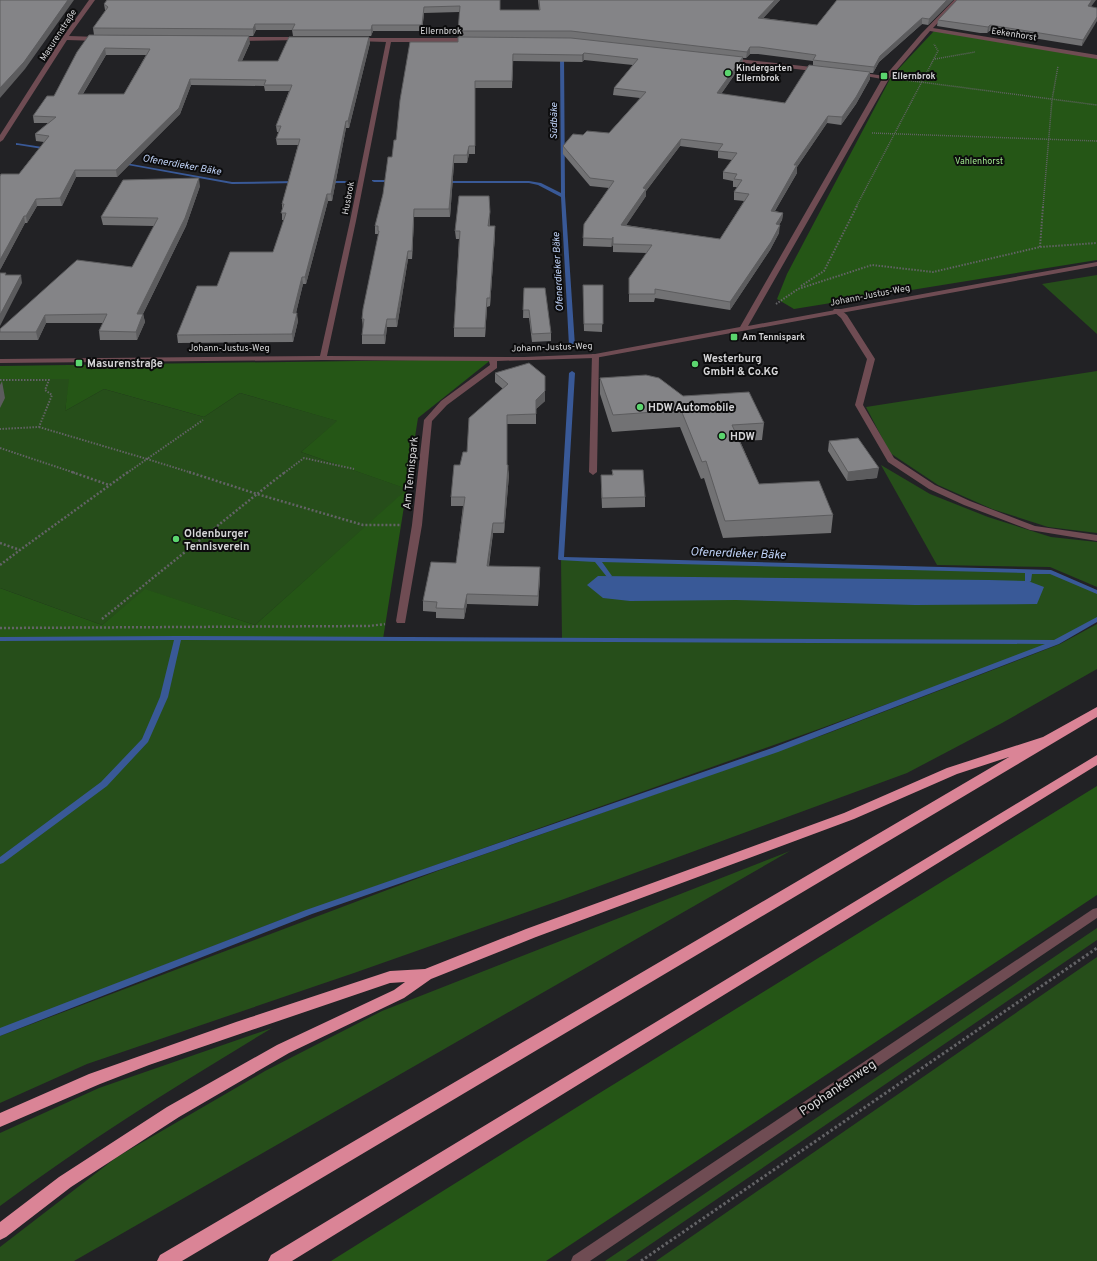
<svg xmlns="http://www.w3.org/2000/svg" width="1097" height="1261" font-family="Overpass,sans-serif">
	<rect width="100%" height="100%" fill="#222225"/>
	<!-- green -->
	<path fill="#264e1a" d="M1097,275V334L1042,284Z
		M1097,371V533L1048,527L992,509L938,485L890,453L866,407Z
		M0,379H70L65,411L104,389L204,417L240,393L338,421L301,452L408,489L255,625L146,590L102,625L0,588Z
		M881,465L930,494L988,517L1051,537L1097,542V587L1050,567L937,565Z
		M561,559L1051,572L1097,592V619L1057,642L819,729L278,921L0,1029V637L562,640Z
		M1097,624V669L1002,723L907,773L564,899L354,973L87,1064L0,1103V1036L440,870L826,734L1060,644Z
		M790,851L74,1261H0V1247L117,1157L265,1071L382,1011Z
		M1097,928V940L626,1261H605Z
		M1097,957V1261H656Z
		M272,1028C179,1084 87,1141 0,1206V1133L99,1088Z"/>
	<!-- forest -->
	<path fill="#255616" d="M934,31L1097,58V260L794,309L777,299L787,274L891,77Z
		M492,359L418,418L383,639L0,641V588L102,625L145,589L255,625L407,489L301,452L337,421L240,393L204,417L104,389L65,411L69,379H0V366Z
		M1097,786V895L546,1261H331L598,1094Z"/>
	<!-- water -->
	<path fill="#395997" d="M598,576L989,580L1028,581L1044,587L1037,604L915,605L736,600L630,601L603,598L587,585Z"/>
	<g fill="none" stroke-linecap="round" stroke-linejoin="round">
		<!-- stream -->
		<path fill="#395997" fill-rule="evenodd" d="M562,53L564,54L565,196L575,346L572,348L569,346L561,197L538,185L529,183H445L443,182L445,181H529L541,183L561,193L560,54Z
			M16,143L49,148L51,149L49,150L18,145H16Z
			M120,162L232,182L296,181L298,182L296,183L232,184L122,164L120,163Z
			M372,180H394L396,181L394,182H374L372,181Z
			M324,181H345L347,182L345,183H326L324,182Z
			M572,371L575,373L564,557L1051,570L1097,590V594L1050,574H1032L1031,581L1028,583L1025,581V573L602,562L612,576L609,578L607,577L595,562L559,560L558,559L569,373Z
			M1097,617V622L1059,644L778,752L312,914L0,1036V1028L306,910L772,748L1045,644L181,640L168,697L148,742L107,786L3,863L0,864V857L101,782L142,739L160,697L174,640L0,641V637L178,636L1054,640Z"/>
		<!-- path-far3 -->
		<path stroke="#636366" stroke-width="1.5" stroke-dasharray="1 1" stroke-linecap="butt" d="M935,59L975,52
			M905,80L1097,105
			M872,133L1097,141
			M856,207L938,51L934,44
			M1043,207L1052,100L1058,66"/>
		<!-- path-far2 -->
		<path stroke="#636366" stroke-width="2" stroke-dasharray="1.5 1.5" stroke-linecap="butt" d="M1040,247L1043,206
			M801,286L824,271L857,206
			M776,304L798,289L872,265L933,272L1040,247L1097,243
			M0,380H49L45,390L52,395L39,427L0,429
			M39,427L147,459L203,420
			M0,448L75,473
			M127,473L147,459L192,473
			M284,473L304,458L354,469"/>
		<!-- path-far1 -->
		<path stroke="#636366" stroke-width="2.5" stroke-dasharray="2 2" stroke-linecap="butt" d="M72,472L109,485
			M189,472L257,494L285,472
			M0,543L20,550L128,472
			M0,565L20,550
			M102,619L257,494L363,525H400
			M0,628L369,626L385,624"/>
		<!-- path -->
		<path stroke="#636366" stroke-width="3" stroke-dasharray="2.5 2.5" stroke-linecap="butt" d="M641,1261L1097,948"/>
		<!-- service -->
		<path fill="#6f4c53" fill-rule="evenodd" d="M834,309H840L847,315L875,359L863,405L894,458L935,485L970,501L1035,526L1097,535V541L1030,530L964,505L929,489L888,462L855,405L867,359L841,318L833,311Z
			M592,354H598L599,356L597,472L593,475L589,472Z"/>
		<!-- minor -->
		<path fill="#6f4c53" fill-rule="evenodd" d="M89,0H95L69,36L99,37L102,39L99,41L67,40L3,140L0,142V135L62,38Z
			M954,0H960L933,28L1097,55V59L930,31L889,79L748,326L1097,262V266L595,358L497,361V368L447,405L432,421L422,525L405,623H397L396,621L412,525L424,420L441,401L490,365L489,361L323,360L0,363V359L320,356L350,221L386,42L354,41L353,40L356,38H470L473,40L470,42H391L356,221L327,356L524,357L595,354L740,327L882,79L854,74L857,72L885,76L921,34Z
			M300,37L303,39L302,40L236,41L233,39L236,37Z
			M729,58L821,68L824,70L821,72L727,61L726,60Z"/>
		<!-- tertiary -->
		<path fill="#6f4c53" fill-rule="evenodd" d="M1097,908V918L590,1261H571L573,1256L1093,909Z"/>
		<!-- motorway -->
		<path fill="#da8496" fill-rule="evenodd" d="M1097,707V717L182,1261H157L160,1255L1009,757L957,774L854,819L536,937L431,979L404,998L289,1053L179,1117L71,1187L6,1237L0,1240V1222L59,1177L167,1107L277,1045L394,990L405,982L390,983L149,1065L100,1084L0,1127V1113L89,1074L236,1022L390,971L425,969L526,929L844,813L947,768L1043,737Z
			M1097,755V765L292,1261H268L271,1255Z"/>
	</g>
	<!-- wall -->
	<path fill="#727274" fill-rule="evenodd" d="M500,0V10H539L538,0H780L763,18L817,25L837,0H953L928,25L922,24L879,62L873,73H870V79L856,104L841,125L827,123L797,167V173L775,211L783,213L782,220L779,225V233L770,250L730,310L655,298L654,302H629V278L647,253L613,252V245L611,247L583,246L584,224L609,188L590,186L563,154V146L583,135L609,133L640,98L613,95L614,88L633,65L584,60L582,62L513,61L512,88H475V154H469L467,163H454L450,217H414L412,259H408L397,327H387L385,344H362V335L363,328L362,319L378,236V234H375V226L383,194L396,140L458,42L459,37V12L424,13L422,31H373L371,36H293L292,30H256L253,36L94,35L93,28L106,11L105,10L104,4ZM750,54H758L813,61V65L785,103L721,94L742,64L743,58H746ZM680,146L718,151V158L732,160L723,172V179L733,181V187H737L734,192V200L744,201L720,239L626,225L646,196V191Z
		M1091,6L1082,46L989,31L987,33H980L937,26L938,20Z
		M89,35L250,43L242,61H278L369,37L370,43L349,128H346L332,201H328L306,284H303L296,313L298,321L293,342L178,343L177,335L217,286L273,252L284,220H282V204L298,145H277L276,139L279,132H277L276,126L289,91H265L264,86L191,85L180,114L117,177H76L62,206H37L27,223H25L0,270L19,174L44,142L36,141L35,134L48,123H34L33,116L54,96ZM106,55H146L124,94H83Z
		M200,186L186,226L143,314L145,322L137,340H100L99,331L103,323H46L38,340H0V329L132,267L154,226L103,225L101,217Z
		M490,220V226L495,235L490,306L487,307L485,337H454V328L459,239H456L455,231Z
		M603,285L602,332L584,331L583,292Z
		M524,288L551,333V341L532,342L529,318H523Z
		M495,373L545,401L536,409V424H507V465L509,475L504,533H493L489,566L540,577L538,606L467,604L464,619L436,618V612L423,611V601L456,563L463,506H451V497L460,465L503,389L495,382Z
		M600,378L683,396L764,423L762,440L740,441L759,484L833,515L831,533L723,538L704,478L701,479L680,427L612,432L600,394Z
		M829,441L877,478L847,481L828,451Z
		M612,470L645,497V507L602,508L601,485V475H612Z"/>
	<!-- shaded-wall -->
	<path fill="#5c5c5e" d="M68,0H74L25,69L0,98V88Z
		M775,0H780L758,24V18Z
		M947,0H953L928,25L929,19Z
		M1092,0H1096L1087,12L1088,6Z
		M424,7V13L422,31V25Z
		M1097,17V21L1082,46L1083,40Z
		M922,18V24L879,62L873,73L874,67L880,56Z
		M255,24L256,30L253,36V29Z
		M372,25L373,31L371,36V30Z
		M990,25L989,31L987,33L988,27Z
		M249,36L250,43L239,67L238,61Z
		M369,37L370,43L349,128L348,121Z
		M750,47V54L746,58L747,52Z
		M105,48L106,55L79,100L78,94Z
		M584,53V60L582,62V55Z
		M743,57L742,64L717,100V93Z
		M870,72V79L856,104L841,125L842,117Z
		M190,79L191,85L180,114L117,177L116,170Z
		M828,116L827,123L797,167V173L770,219L771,211L794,165Z
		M346,121V128L332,201L331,194Z
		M681,139L680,146L646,191V196L621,233V225L643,188Z
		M469,146V154L467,163V155Z
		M454,155V163L450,217L449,209Z
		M75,170L76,177L62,206L60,198Z
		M199,178L200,186L186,226L139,322L137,314Z
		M327,194L328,201L306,284L305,277Z
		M36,199L37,206L27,223L26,216Z
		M414,209V217L412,259V251Z
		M490,212V220L489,235L488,226Z
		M783,213L782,220L775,232L776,224Z
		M24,216L25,223L0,270V260Z
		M780,225L779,233L770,250L730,310V302Z
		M495,226V235L490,306V298Z
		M613,237V245L611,247L612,239Z
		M408,251V259L397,327L396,319Z
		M21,275L22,283L0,326V315Z
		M302,277L303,284L294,321L293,313Z
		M487,298V307L485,337V328Z
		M297,313L298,321L293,342L292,334Z
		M143,314L145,322L137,340L136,332Z
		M45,315L46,323L38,340L36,332Z
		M387,319V327L385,344L384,335Z
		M2,381L5,398L0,408V385Z
		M545,391V401L536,409V400Z
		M508,465L509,475L504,533V523Z
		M879,468L877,478L847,481L848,472Z
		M493,523V533L487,576V566Z
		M540,567V577L538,606V596Z
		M467,594V604L464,619V609Z"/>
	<!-- building -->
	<path fill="#848487" stroke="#5c5c5e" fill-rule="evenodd" d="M0,0H68L24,62L0,88Z
		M107,0H500V10H540L539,0H775L758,18L817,25L837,0H947L929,19L922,18L880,56L874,67L813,60L816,55L759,47H750L747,52L571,31H458L460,6L424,7L422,25H372L371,30H292L295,24H255L253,29L93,28L108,7L104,4Z
		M957,0H1092L1088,6L1097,8V17L1083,40L990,25L988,27L981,26L938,20Z
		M89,35L249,36L238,61H278L289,37H369L348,121H346L331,194H327L305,277H302L293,313H297L292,334L177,335L197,286H217L230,252H273L286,213H281L284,204H282L300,139H276L281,126H276L292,85H264L266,80L190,79L179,108L116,170H75L60,198L36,199L26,216H24L0,260V176L1,174H19L49,136L35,134L56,117L33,116L47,96H54L77,52ZM105,48L150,49L124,94H78Z
		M458,37L571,38L743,57L717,93L785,103L809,65L870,72L856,97L842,117L828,116L794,165H797L771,211L783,213L776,224L780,225L771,242L730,302L655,289V294H629V278L652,245L613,244V237L612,239L583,238L584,224L614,181L590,178L563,146L573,134L583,135L587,131L609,133L646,92L614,88L638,59L584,53L582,55L513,54L512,81H475V146H469L467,155H454L449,209H414L412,251H408L396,319H387L384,335H362L364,319H362L363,309L379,231H378V226H375L383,194L388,157H392L394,140H396L400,100L410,42H458ZM681,139L723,144L718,151L737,153L723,172L737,174L734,179L742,180L734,192L749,194L720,239L621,225L646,189L643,188Z
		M199,178L185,218L137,314H143L136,332L99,331L107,314L45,315L36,332H0V329L77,260L132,267L158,218L101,217L123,180Z
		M459,196H489L490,212L488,226H495L490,298H487L485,328H454L460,231H455Z
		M0,273H6L5,275H21L0,315Z
		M583,285H603V324H584Z
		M524,288H545L551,333L532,334L529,310H523Z
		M529,363L545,376V391L536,400V414L507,415V465H508L504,523H493L487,566L540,567L538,596L467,594L464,609L436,608L437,602L423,601L431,562L456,563L465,497H451L454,465H460L463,452H467L469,418L508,384L495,373Z
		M646,375L659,378L683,396L749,392L764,423L732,425L759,484L819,481L833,515L725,521L706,461L702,462L681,410L613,415L600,378Z
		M858,438L879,468L848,472L829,441Z
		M612,470H643L645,497L602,498L601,475H613Z"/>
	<!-- markers -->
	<g fill="#5bd56e" stroke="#0c0c0d" stroke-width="1.5">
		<circle cx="728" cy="73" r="4"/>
		<rect x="880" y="72" width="8" height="8" rx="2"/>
		<rect x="730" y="333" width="8" height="8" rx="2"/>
		<rect x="75" y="359" width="8" height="8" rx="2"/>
		<circle cx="695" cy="364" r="4"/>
		<circle cx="640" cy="407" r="4"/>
		<circle cx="722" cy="436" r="4"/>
		<circle cx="176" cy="539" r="4"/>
	</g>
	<g text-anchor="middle" stroke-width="4" stroke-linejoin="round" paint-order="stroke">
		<!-- far-street labels -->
		<g font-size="9" fill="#d5d5d7" stroke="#0c0c0d">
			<text x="441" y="34">Ellernbrok</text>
			<text transform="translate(1014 34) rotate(9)" y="3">Eekenhorst</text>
			<text transform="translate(58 35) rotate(-57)" y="3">Masurenstraße</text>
			<text transform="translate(348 198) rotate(-79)" y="3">Husbrok</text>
			<text transform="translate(870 295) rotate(-11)" y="3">Johann-Justus-Weg</text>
			<text transform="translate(552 347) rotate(-2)" y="3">Johann-Justus-Weg</text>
			<text x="229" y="351">Johann-Justus-Weg</text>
		</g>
		<!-- far-poi labels -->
		<g font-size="9" font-weight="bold" fill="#d5d5d7" stroke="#0c0c0d" text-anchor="start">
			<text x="736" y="71">Kindergarten<tspan x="736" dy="10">Ellernbrok</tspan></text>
			<text x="892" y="79">Ellernbrok</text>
			<text x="742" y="340">Am Tennispark</text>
		</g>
		<!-- far-park labels -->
		<g font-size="9" fill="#9ee48c" stroke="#0c0c0d">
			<text x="979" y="164">Vahlenhorst</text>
		</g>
		<!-- far-water labels -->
		<g font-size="10" font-style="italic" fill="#bed1f6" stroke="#0c0c0d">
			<text transform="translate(553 121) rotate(-90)" y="4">Südbäke</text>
			<text transform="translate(182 164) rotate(10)" y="4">Ofenerdieker Bäke</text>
			<text transform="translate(557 272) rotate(-93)" y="4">Ofenerdieker Bäke</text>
		</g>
		<!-- poi labels -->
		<g font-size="11" font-weight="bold" fill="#d5d5d7" stroke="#0c0c0d" text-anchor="start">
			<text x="703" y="362">Westerburg<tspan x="703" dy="13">GmbH &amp; Co.KG</tspan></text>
			<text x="87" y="367">Masurenstraße</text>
			<text x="648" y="411">HDW Automobile</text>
			<text x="730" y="440">HDW</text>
			<text x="184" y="537">Oldenburger<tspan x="184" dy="13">Tennisverein</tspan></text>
		</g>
		<!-- street labels -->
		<g font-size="11" fill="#d5d5d7" stroke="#0c0c0d">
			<text transform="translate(410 473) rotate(-84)" y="4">Am Tennispark</text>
		</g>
		<!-- water labels -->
		<g font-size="12" font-style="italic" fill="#bed1f6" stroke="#0c0c0d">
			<text transform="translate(738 553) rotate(2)" y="4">Ofenerdieker Bäke</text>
		</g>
		<!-- near-street labels -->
		<g font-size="13" fill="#d5d5d7" stroke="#0c0c0d">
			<text transform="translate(837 1087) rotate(-34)" y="5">Pophankenweg</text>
		</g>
	</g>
</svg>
